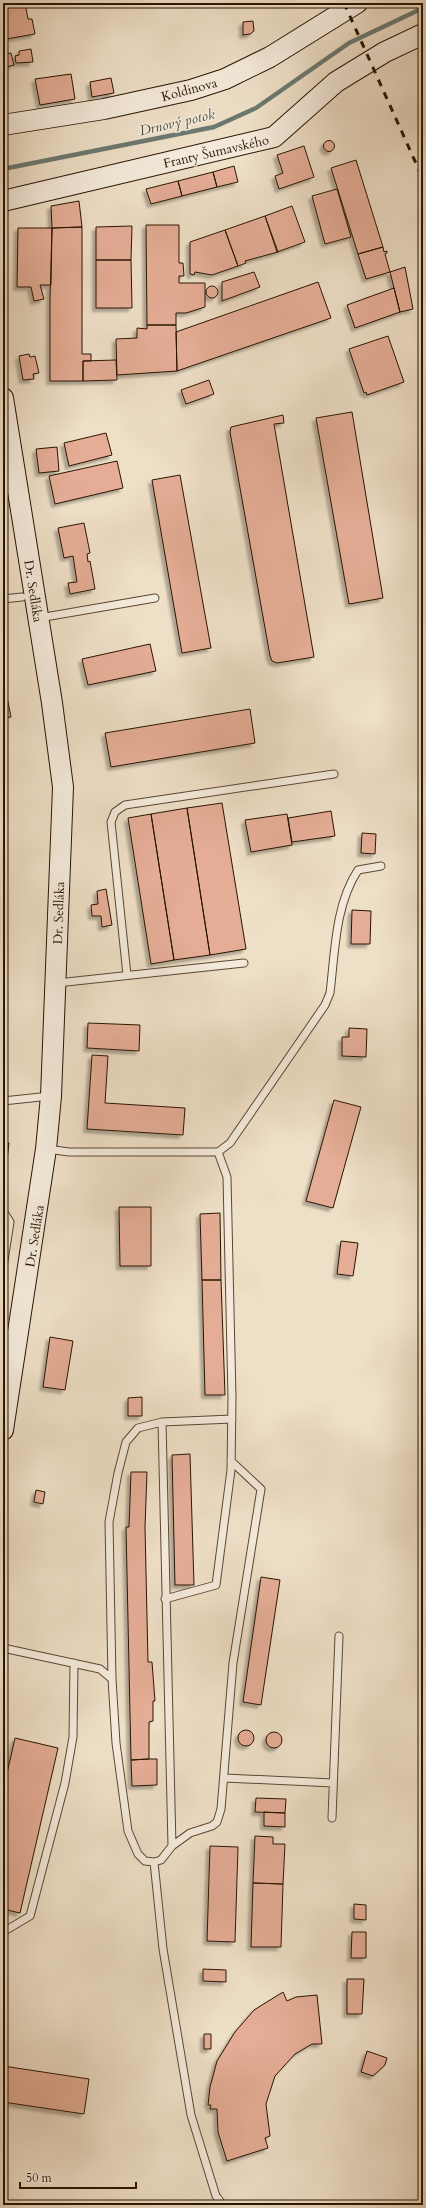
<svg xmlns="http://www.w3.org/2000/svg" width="426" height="2208" font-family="Cardo,serif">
	<defs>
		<filter id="shadow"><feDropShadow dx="-3.5" dy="3.5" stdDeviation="1" flood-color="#0004"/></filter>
	</defs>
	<rect width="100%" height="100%" fill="#eedfc7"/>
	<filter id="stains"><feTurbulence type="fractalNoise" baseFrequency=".005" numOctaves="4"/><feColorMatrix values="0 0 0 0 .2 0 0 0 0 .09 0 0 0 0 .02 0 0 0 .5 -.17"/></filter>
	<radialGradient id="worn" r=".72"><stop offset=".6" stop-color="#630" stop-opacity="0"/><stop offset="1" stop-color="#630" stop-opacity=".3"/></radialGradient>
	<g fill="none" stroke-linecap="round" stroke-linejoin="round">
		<!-- stream -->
		<path stroke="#6c7970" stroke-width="4.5" d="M3,169L214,127L256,108L349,43L423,8"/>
	</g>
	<!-- building -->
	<path fill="#e5ad96" stroke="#281400" filter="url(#shadow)" d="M3,3H25L28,19H32L35,34L6,39Z
		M253,21L254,31L250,34L243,35V22Z
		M31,49L33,62L16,63L15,56L19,55V51Z
		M11,53L14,65L3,68V54Z
		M71,74L75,99L40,105L35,79Z
		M111,78L114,93L92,97L90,82Z
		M323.5 146a5.5 5.5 0 1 1 11 0a5.5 5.5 0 1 1-11 0Z
		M304,146L314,177L279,189L275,176L283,173L277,155Z
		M356,160L383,247L358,254L331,168Z
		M234,166L238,182L217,187L213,172Z
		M213,172L217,187L182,196L178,181Z
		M178,181L182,196L151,204L146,189Z
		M337,189L351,237L325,244L312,196Z
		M79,201L82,227L52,228L51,206Z
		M292,206L305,242L277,252L265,216Z
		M265,216L278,252L245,261L246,263L238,266L225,230Z
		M146,225H179V263H183L184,276H179V283H205V307L186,313H176V325H147Z
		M132,226L131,260H96V227Z
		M82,227V354H91V361H83V381H50V299L52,228Z
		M18,228H52L51,285H40L44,299L34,301L31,287H17Z
		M225,230L238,266L212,275L195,272L194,275L190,274V242Z
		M383,247L384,252L387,251V253L385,254L390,272L366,279L358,254Z
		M96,260H131L132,308H96Z
		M405,267L413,309L400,312L390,272Z
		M254,272L260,287L222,301V282Z
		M318,282L331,318L177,371L176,332Z
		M206 292a6 6 0 1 1 12 0a6 6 0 1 1-12 0Z
		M394,288L400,312L355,328L347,305Z
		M147,325H176L177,371L117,375L116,339L137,338V328L147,329Z
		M388,336L404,382L367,395L366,392L364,393L349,349Z
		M29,354L30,357L35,356L39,373L33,374L34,379L23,380L19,356Z
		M116,360L117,380L83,381V361Z
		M209,380L214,394L186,404L181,390Z
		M352,412L383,598L349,604L316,418Z
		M283,415L284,423L274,424L314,657L277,663L272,661L270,656L230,432L231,427Z
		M106,433L112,455L69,466L64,443Z
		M57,447L59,471L39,473L36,449Z
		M117,461L123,488L55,504L49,476Z
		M180,475L211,648L182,653L152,480Z
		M84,523L90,553L87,554L88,562L90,561L95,589L70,594L68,583L77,582L73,556L64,558L58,528Z
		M150,644L156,671L88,685L82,659Z
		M3,677L11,717L3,718Z
		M250,709L255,743L111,767L105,733Z
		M222,803L246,949L210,955L187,808Z
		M187,808L210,955L174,960L151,814Z
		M331,811L335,836L292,842L288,818Z
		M151,814L174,960L151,964L128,818Z
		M287,814L292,845L251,852L245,820Z
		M362,833L376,834L375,854L361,853Z
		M106,889L112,925L102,927L101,916H92L91,905L98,904L97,891Z
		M352,910L371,911L370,944H351Z
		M88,1023L140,1025L139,1051L87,1048Z
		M349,1028L367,1029L366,1057L342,1056V1037H349Z
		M92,1055L108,1056L105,1103L185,1108L183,1135L87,1129Z
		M334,1100L361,1107L333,1208L306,1201Z
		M3,1142L9,1143L6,1168H3Z
		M119,1207H151V1266H120Z
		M220,1213L221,1280H202L200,1214Z
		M341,1241L358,1243L353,1276L337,1274Z
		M202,1280H221L225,1395H205Z
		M50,1337L73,1341L65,1390L43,1387Z
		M142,1397V1416H128V1398Z
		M190,1454L194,1585H175L172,1455Z
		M131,1472H147L145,1527L148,1662H152L155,1701H153V1721L149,1722V1759L131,1760L126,1527H129Z
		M36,1490L45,1492L43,1504L34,1502Z
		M261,1577L280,1580L261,1705L243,1702Z
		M238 1738a8 8 0 1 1 16 0a8 8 0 1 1-16 0Z
		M266 1740a8 8 0 1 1 16 0a8 8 0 1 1-16 0Z
		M15,1738L58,1748L20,1913L3,1909V1791Z
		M149,1759H157V1785L132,1786L131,1760Z
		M256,1798L286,1799L285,1813L255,1812Z
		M264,1812L285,1813V1827L264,1826Z
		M255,1836L273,1837V1844H285L283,1884L253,1883Z
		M210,1846L238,1847L235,1942L207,1941Z
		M253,1883L283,1884L281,1947H251Z
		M354,1904L366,1905V1920L354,1919Z
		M352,1932H366V1958H351Z
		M203,1969L226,1970V1982L203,1981Z
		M347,1979H364L362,2014H347Z
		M283,1992L287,2001L296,1997L317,1995L322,2044H312L295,2054L275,2076L266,2104L270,2136L265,2138L268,2148L227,2161L218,2132L217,2109H210L211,2105H208L210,2087L217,2061L235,2032L254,2010Z
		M204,2034H211V2049H204Z
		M367,2051L387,2058L385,2065L373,2076L361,2072Z
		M3,2066L89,2079L84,2114L3,2102Z"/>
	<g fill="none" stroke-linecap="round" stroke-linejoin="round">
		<defs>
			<path id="lane" d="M3,599L22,597
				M39,618L155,598
				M127,975L111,822L115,812L125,805L334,774
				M57,983L244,963
				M3,1101L50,1096
				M47,1149L69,1152H218L230,1143L325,1005L330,993C335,952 335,905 358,870L381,866
				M3,1211L10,1222L3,1267
				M162,1422L172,1846
				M165,1599L216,1585L231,1470L232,1398L227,1177L218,1152
				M3,1648L100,1669L112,1679L116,1743L128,1831L138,1854L145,1861L154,1862L161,1860L172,1846L190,1833L212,1826L217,1822L221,1809L233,1663L261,1489L231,1461
				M112,1679L109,1522L118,1473L126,1442L138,1428L162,1422L232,1419
				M225,1778L333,1783
				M332,1818L339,1636
				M154,1862L163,1949L191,2115L216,2196L223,2205
				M3,1932L30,1916L65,1783L73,1737L74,1663"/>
			<path id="secondary" d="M3,125L104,109L191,90L225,79L270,57L357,3
				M3,201L274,137L336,82L385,52L423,34
				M3,398L52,703L63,787L51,1096L46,1149L3,1430"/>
		</defs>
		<!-- lane casing -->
		<use href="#lane" stroke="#5a4732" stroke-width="9"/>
		<!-- secondary casing -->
		<use href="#secondary" stroke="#281400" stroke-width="22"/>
		<!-- lane -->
		<use href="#lane" stroke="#f4eadb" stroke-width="7"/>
		<!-- secondary -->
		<use href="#secondary" stroke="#f4eadb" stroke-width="20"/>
		<!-- rail -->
		<path stroke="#281400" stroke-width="3" stroke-dasharray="7 7" stroke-linecap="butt" d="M344,3L423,179"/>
	</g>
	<g text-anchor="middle" stroke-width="3" stroke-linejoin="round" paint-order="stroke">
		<!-- street labels -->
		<g font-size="13" fill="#281400" stroke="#f4eadb">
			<text transform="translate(189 89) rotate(-15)" y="5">Koldinova</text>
			<text transform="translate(216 151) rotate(-13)" y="5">Franty Šumavského</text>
			<text transform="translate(34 591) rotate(81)" y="5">Dr. Sedláka</text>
			<text transform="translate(58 913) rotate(-88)" y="5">Dr. Sedláka</text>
			<text transform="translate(34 1236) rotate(-81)" y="5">Dr. Sedláka</text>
		</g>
		<!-- water labels -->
		<g font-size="14" font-style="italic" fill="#504f41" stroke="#f4eadb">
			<text transform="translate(177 122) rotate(-13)" y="5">Drnový potok</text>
		</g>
	</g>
	<!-- margin -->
	<rect width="426" height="2208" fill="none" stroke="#eedfc7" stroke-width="16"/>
	<rect x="4" y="4" width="418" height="2200" fill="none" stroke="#281400" stroke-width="2"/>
	<rect x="8" y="8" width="410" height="2192" fill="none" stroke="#281400"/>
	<!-- scale -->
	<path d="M20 2182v6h116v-6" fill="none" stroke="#281400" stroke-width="2"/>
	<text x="26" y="2182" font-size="12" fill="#281400" stroke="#f4eadb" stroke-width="3" paint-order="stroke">50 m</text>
	<rect width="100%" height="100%" filter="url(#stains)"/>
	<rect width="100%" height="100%" fill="url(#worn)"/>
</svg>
